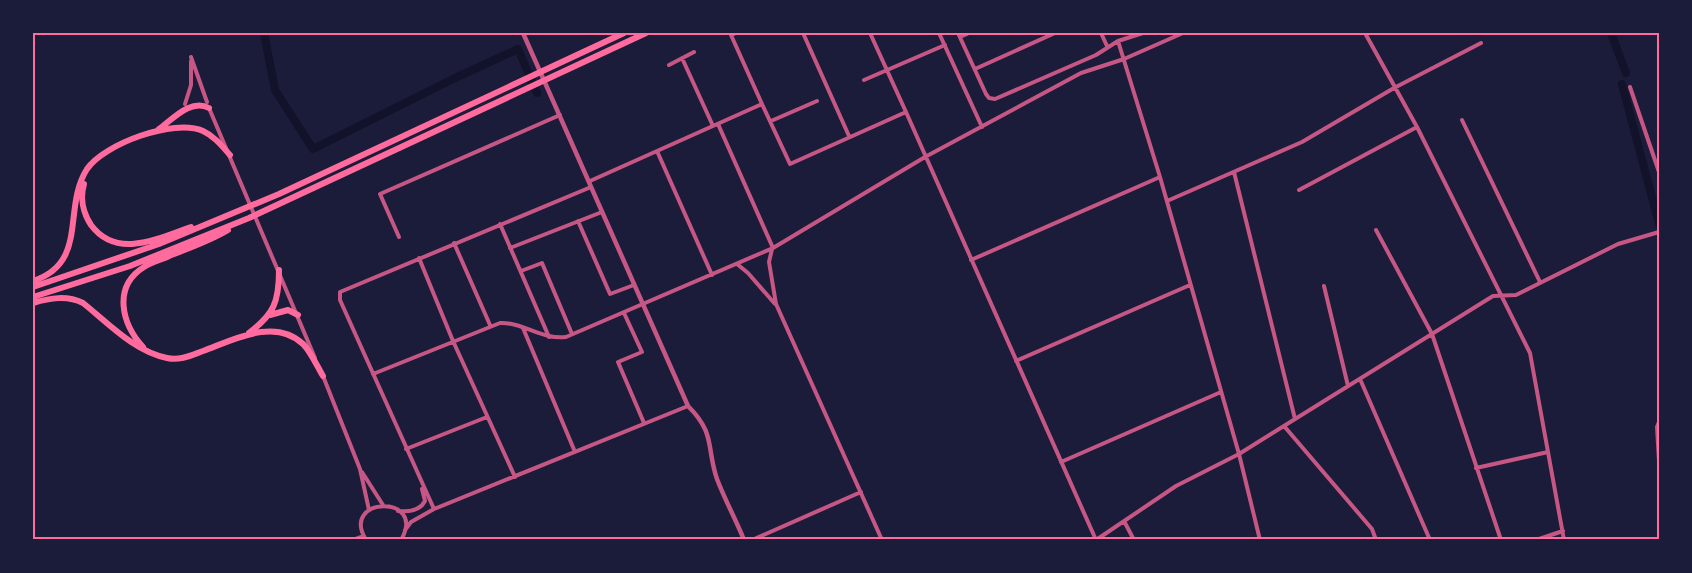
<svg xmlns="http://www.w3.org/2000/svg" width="1692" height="573" font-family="Poppins,sans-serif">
	<rect width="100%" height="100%" fill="#1b1b3a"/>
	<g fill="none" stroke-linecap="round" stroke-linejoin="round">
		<!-- canal -->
		<path stroke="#12122b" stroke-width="8" d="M264,33L275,90L313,149L453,79L518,49L537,93
			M1611,33L1626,73
			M1622,84L1659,224"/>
		<!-- minor -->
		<path stroke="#c65784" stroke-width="4" d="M736,33L731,35L762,104
			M803,33L849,136
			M870,33L906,112
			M939,33L982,127
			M958,33L986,94L989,98L995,99L1096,55L1118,41L1143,33
			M1101,33L1107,46
			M1365,33L1417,127L1530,353L1564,540
			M960,37L969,33
			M1118,41L1160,177L1239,454L1260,540
			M191,57L207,102
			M682,58L713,126
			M669,65L694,52
			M975,69L1055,33
			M864,80L945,45
			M1630,87L1659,172
			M185,104L191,85V61
			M209,108L315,358
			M1462,120L1540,282
			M771,121L817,101
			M718,124L773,248
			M657,151L712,275
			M1234,172L1295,419
			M590,181L762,104L790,164L906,112L1096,540
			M1299,190L1417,127
			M1167,201L1302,142L1394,88L1481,43
			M578,221L610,294L634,285
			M500,224L549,337
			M1376,230L1432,334L1501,540
			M399,237L380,194L560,115
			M454,243L490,325
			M510,248L602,212
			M772,249L769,262L776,304L882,540
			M419,258L453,341L515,477
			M971,260L1160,177
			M737,264L748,273L775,304
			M521,271L542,263L572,334
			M1324,286L1348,386
			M624,313L642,352L618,362L644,423
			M523,328L575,452
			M1016,361L1190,285
			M373,374L500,323C523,322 542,340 566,337L773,248L925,157L1081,73L1124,59L1183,33
			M323,376L360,469L369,510
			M1360,379L1430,540
			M1659,422L1657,427L1659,461
			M1284,426L1372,529L1376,540
			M406,449L487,417
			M1061,462L1221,392
			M1476,468L1548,452
			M362,472L383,505
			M434,509L340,300V292L591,187
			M398,511C408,512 420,511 425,501L422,489
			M1124,521L1134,540
			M405,530L411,522L434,509L688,406
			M353,540L364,536
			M366,540C339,496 428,494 401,540
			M752,540L861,492
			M1089,540H1092
			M1096,540L1176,486L1239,454L1493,296L1516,295L1618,244L1659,232
			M1536,540L1563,531"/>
		<!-- tertiary -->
		<path stroke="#c65784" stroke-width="4.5" d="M523,33L688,406C716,434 706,447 717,479C725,500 736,520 744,540"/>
		<!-- trunk -->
		<path stroke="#ff6b9d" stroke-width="6" d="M159,129C173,119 191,98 209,108
			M84,184C80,198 83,213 91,225C117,260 159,238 191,227
			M33,281C89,263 62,208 87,169C104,144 174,118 203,131C214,136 222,146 230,155
			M33,287L159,244L279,194L624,33
			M33,297L130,266L249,218L646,33
			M33,303C50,298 67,295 83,303C108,323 135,352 167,358C180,361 192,355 203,351C233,340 275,317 303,344C311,352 317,366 323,376
			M270,315L288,310L298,315
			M249,333C274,314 279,302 279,270
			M143,347C122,324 112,287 144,267C151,262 161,260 169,256C189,248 210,241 228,230"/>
	</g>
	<!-- border -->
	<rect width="1692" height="573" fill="none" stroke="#1b1b3a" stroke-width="69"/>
	<rect x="34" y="34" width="1624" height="504" fill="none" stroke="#ff6b9d" stroke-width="2"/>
</svg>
